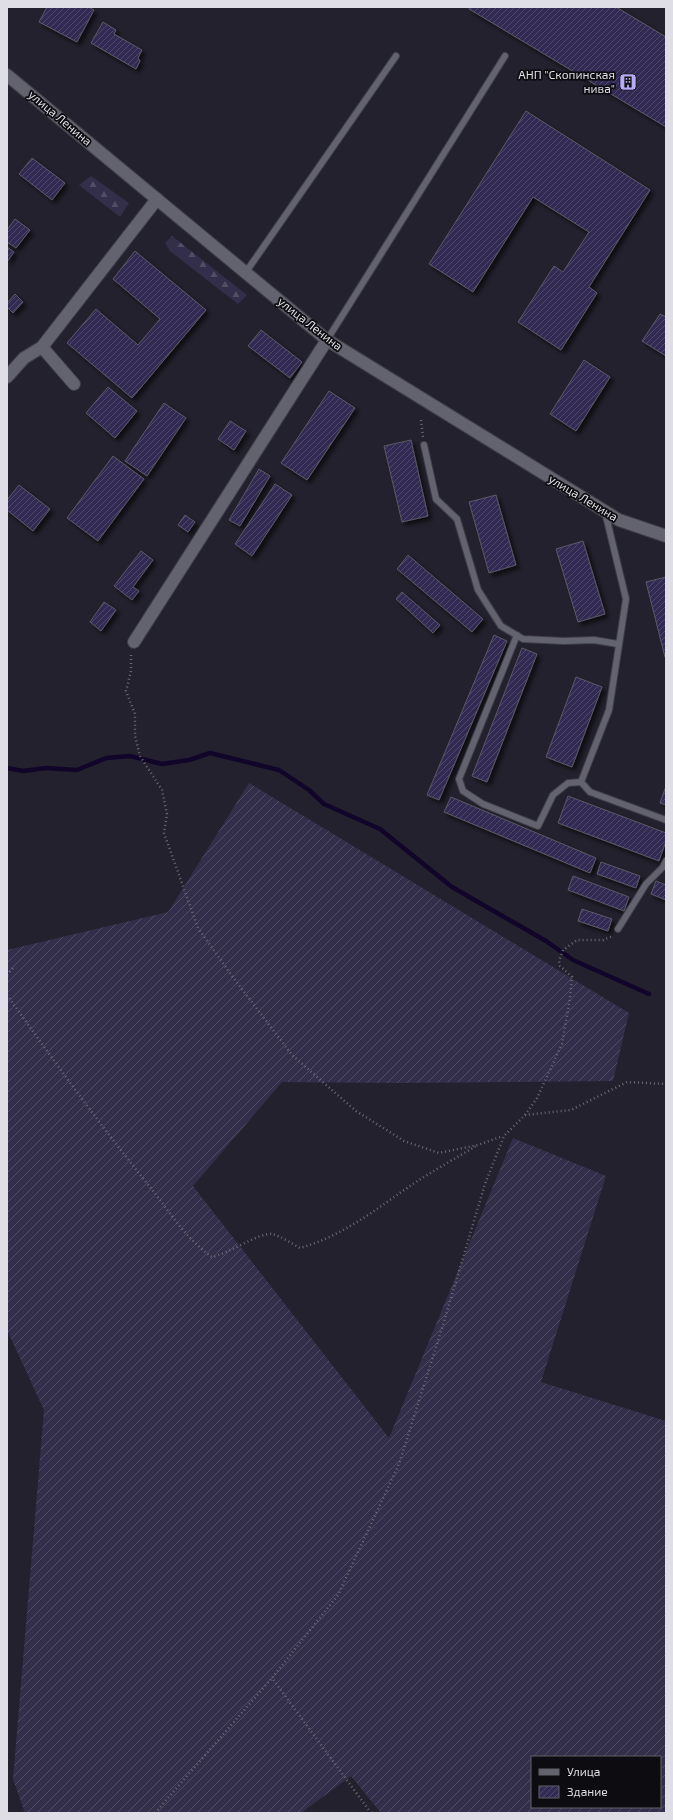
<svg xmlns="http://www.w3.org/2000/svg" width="673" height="1820" font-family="'Exo 2',sans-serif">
	<defs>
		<pattern id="forest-firs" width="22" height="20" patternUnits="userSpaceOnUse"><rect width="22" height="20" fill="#332f4a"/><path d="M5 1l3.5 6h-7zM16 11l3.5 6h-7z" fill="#504d64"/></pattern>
		<pattern id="garden-furrows" width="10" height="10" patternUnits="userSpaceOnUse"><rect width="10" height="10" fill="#332f4a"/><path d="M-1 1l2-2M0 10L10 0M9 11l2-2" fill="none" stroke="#504d64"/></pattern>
		<pattern id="building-hatch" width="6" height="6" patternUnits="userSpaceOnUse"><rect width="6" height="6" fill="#322b53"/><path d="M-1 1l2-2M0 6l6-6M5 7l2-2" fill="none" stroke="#4f496c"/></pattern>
		<filter id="shadow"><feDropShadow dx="3.5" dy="3.5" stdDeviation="2" flood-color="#0009"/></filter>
	</defs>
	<rect width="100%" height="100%" fill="#23212d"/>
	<!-- forest -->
	<path fill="url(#forest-firs)" d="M91,176L129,203L120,217L79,185Z
		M172,236L247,295L238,304L170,251L165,243Z"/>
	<!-- garden -->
	<path fill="url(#garden-furrows)" fill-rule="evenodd" d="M249,783L629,1013L613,1081L398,1083L282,1082L193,1186L389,1438L513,1138L606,1176L541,1382L666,1421V1813H381L351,1776L301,1813H25L13,1779L44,1410L7,1330V950L168,912ZM532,1757H660V1807H532Z"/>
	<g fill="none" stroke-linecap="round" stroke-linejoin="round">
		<!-- stream -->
		<path stroke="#11062a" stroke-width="4.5" d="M7,768L23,771L46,768L77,770L106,758L130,756L162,764L189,760L210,753L279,770L309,790L324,804L380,829L452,887L546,941L573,960L649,994"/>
	</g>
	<!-- building -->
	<path fill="url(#building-hatch)" stroke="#5a5966" filter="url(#shadow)" d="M47,7H88L94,10L77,42L39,22Z
		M470,7H616L666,37V127L469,9Z
		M103,22L116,30L114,34L142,50L138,58L140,61L136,69L91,43Z
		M526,111L650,190L589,287L597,293L561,350L518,322L554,266L563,272L589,232L533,197L473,292L429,264Z
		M32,158L65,183L52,200L19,174Z
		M15,219L30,230L16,248L7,242V230Z
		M7,247L14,252L7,262Z
		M135,251L206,310L132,398L67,343L96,309L138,345L160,319L113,279Z
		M15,294L23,302L13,313L7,307V303Z
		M660,314L666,317V356L642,341Z
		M261,330L302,362L290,378L248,346Z
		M584,360L610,377L576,431L550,414Z
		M108,387L137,411L115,438L86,413Z
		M329,391L355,408L307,480L281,463Z
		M164,403L186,418L147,476L125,461Z
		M230,421L246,431L234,450L218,439Z
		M411,440L428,516L402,522L384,446Z
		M113,456L144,479L98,541L67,518Z
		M259,469L270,476L240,526L229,520Z
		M275,484L292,495L252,556L235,544Z
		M19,485L50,509L33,531L7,510V500Z
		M496,495L516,565L489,573L469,502Z
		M185,515L195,522L188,532L178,525Z
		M583,541L605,614L578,622L556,549Z
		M141,551L153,560L133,587L139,591L132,600L114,586Z
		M408,555L483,619L472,632L397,569Z
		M666,577V656L665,657L646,582Z
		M402,592L440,625L433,633L396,599Z
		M104,602L116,610L101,631L90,622Z
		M494,635L507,641L439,800L427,795Z
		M522,648L537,654L487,782L472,776Z
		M576,677L602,687L572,767L546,757Z
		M666,786V805L660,803Z
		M568,796L666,833V841L659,861L558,823Z
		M451,797L596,858L590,873L444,812Z
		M601,862L640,876L636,888L597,874Z
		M573,876L629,897L624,911L568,890Z
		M656,881L666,885V900L651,894Z
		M582,909L612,919L608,931L578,921Z"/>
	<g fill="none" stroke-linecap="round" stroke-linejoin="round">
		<defs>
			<path id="lane" d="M246,272L396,56
				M327,340L505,56
				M424,445L436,499L457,519L478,590L501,626L523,639L564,641L594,640L618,644
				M605,512L626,599L609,710L581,782L590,792L666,820
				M517,635L459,779L463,791L483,804L538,826L553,795L568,783L581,782
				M618,929L646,884L663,867L666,861"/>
			<path id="street" d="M7,377L24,358L42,347
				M74,384L42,347L157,199
				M134,642L327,340"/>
			<path id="secondary" d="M7,75L327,340L619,520L666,536"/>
		</defs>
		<!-- lane casing -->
		<use href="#lane" stroke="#3f3e47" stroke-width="8"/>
		<!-- street casing -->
		<use href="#street" stroke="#3f3e47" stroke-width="14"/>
		<!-- secondary casing -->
		<use href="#secondary" stroke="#3f3e47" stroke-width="14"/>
		<!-- path -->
		<path stroke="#6c6a75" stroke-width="2.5" stroke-dasharray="1 3" stroke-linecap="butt" d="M421,420L423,437
			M131,655V671L126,691L135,714V736L140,756L162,790L167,814L164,833L198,928L232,976L292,1055L356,1111L404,1141L439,1153L478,1145L503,1136
			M7,975L13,968
			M7,995C53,1060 100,1125 150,1187C169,1211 186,1239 212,1257C228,1254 260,1232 272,1234C281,1236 292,1244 300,1248C340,1237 374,1211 407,1188C429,1173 453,1160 476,1146
			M525,1115L537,1098L562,1044L570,998L572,977L560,966L559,961L563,950L577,940H603L613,936
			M155,1813L272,1678
			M371,1813L272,1678L338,1595L399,1464L443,1325L485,1184L504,1136L525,1115L571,1110L627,1082L666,1084"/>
		<!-- lane -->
		<use href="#lane" stroke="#63626f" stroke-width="6"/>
		<!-- street -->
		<use href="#street" stroke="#63626f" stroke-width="12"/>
		<!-- secondary -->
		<use href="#secondary" stroke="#63626f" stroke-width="12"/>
	</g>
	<!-- icons -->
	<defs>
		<symbol id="building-square" viewBox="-11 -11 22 22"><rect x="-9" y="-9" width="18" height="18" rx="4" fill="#b7abf8" stroke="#0c0c11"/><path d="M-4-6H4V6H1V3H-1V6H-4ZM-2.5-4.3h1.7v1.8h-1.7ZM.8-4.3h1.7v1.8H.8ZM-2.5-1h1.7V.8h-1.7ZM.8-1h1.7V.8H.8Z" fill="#111"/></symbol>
	</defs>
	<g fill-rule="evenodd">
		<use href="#building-square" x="618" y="72" width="20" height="20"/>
	</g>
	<g text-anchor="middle" stroke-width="3.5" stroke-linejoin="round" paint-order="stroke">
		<!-- poi labels -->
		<g font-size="12" fill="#dfdee6" stroke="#0c0c11" text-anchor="end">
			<text x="615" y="79">АНП "Скопинская<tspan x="615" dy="14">нива"</tspan></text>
		</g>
		<!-- street labels -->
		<g font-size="12" fill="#dfdee6" stroke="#0c0c11">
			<text transform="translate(60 118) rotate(40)" y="4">улица Ленина</text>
			<text transform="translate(310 324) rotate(38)" y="4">улица Ленина</text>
			<text transform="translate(583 498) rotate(31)" y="4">улица Ленина</text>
		</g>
	</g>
	<!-- border -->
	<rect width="673" height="1820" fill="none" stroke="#dfdee6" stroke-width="16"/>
	<!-- legend -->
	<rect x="531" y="1756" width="130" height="52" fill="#0c0c11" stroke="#606066"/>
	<rect x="539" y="1769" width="20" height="6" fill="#63626f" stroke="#606066"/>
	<text x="567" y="1776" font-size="12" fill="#dfdee6">Улица</text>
	<rect x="539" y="1786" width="20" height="12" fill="url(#building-hatch)" stroke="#606066"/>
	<text x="567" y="1796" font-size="12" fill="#dfdee6">Здание</text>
</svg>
